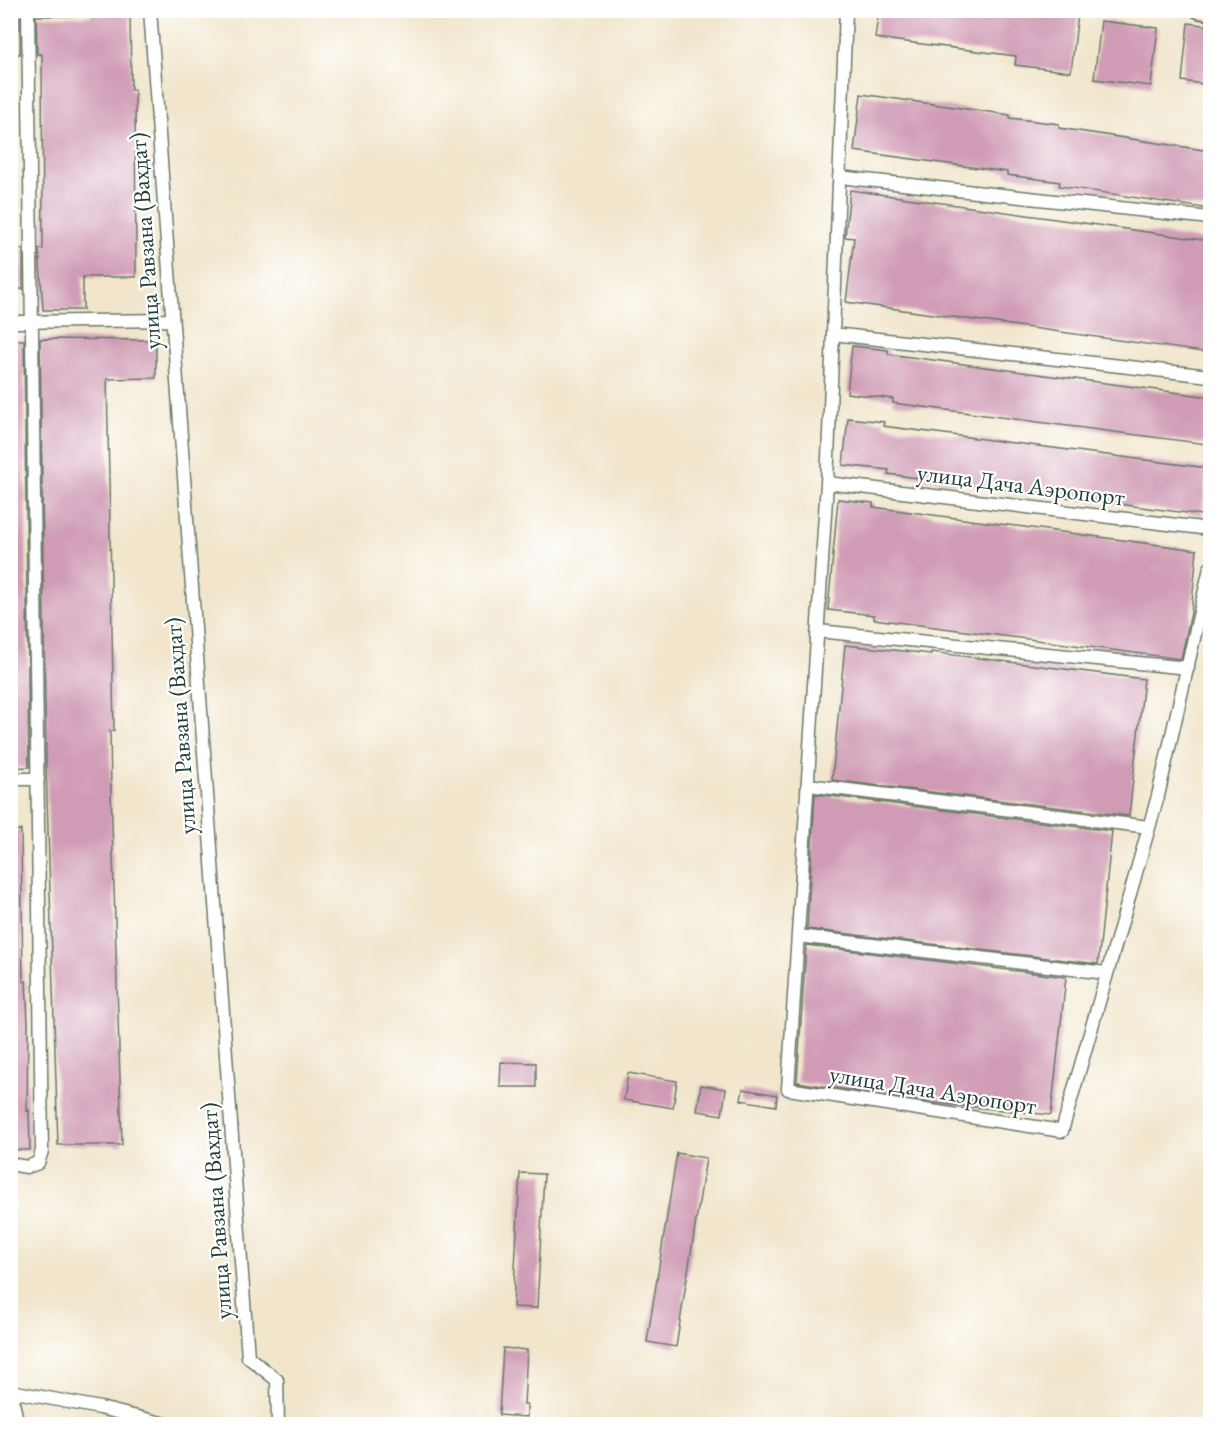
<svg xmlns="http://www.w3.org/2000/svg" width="1221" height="1435" font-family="'EB Garamond',serif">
	<rect width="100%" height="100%" fill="#fff"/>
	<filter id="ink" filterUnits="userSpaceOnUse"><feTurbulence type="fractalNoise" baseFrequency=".0167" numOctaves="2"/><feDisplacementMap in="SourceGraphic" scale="12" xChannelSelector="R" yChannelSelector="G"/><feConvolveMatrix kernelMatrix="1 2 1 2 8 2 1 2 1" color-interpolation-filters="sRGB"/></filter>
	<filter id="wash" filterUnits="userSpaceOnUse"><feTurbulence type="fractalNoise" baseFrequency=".008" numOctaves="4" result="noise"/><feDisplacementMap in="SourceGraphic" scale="24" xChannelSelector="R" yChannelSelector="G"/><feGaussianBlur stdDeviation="1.35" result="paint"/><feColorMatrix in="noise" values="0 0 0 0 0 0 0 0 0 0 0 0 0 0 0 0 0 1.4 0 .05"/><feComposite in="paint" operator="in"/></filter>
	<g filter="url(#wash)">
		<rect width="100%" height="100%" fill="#f1e6cc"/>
		<g id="blocks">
			<!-- building -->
			<path fill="#d09cb5" d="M91,10H130L131,90H135L136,277H83V310H43L39,249H43L42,54H37L36,16H91Z
				M879,10H1048L1078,14L1071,72L1015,65L1016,56L875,38Z
				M10,17H20V54H10Z
				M1101,21L1158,28L1151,86L1094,79Z
				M1188,23L1210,26V85L1182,81Z
				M861,94L1010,115V118L1059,124V128L1210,151V209L1059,186L1060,182L1007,175V172L854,151Z
				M850,190L1210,241V353L846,302L854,238L845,237Z
				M23,249V289H10V250Z
				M40,339L156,340V378L107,379L114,731H110L111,791L122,1145H58L46,767Z
				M10,340H24L29,767L10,768Z
				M852,346L888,350V354L1210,397L1206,444L893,403V399L847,393Z
				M848,418L884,422L883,426L1207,468L1202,515L888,474L889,470L843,465Z
				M838,499L873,503V507L1197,550L1191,613L1181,659L874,619V615L828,610Z
				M845,645L931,654V652L1144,679L1129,816L832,780Z
				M815,794L1112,831L1098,964L807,929Z
				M21,830L23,981H26L28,1024L27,1111L29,1110L30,1150H10V831Z
				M806,945L1066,977L1051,1115L924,1102L797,1082Z
				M501,1062L536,1063V1087H500Z
				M628,1073L677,1081L673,1108L624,1100Z
				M701,1085L726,1089L722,1115L697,1111Z
				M743,1089L777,1095L776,1106L741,1100Z
				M677,1153L706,1158L676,1347L647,1342Z
				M520,1173L544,1174L537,1308L513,1307Z
				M503,1348L527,1350L524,1404H527V1417L499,1415Z"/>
		</g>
	</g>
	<g filter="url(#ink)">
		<use href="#blocks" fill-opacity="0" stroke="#687869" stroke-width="1.5"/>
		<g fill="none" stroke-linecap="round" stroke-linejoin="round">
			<defs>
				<path id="minor" d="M150,10L248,1357L277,1380L278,1424
					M846,10L827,483L788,1089L1062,1131L1158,796L1210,568
					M839,177L1210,218
					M10,322L171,320
					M833,334L1210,376
					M827,483L1210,529
					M818,631L1188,668
					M10,779H38
					M808,785L1149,827
					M798,936L1106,973
					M10,1164L27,1167L38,1163L42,1151L28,10
					M10,1390L18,1424
					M11,1391L100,1408L166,1424"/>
				<path id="secondary" d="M1199,10L1210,12"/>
			</defs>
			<!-- minor casing -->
			<use href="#minor" stroke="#687869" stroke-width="15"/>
			<!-- secondary casing -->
			<use href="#secondary" stroke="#687869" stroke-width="20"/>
			<!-- minor -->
			<use href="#minor" stroke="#fff" stroke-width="12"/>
			<!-- secondary -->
			<use href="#secondary" stroke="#fde4d1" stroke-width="16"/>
		</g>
	</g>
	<g text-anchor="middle" stroke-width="4.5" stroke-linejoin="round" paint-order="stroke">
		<!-- street labels -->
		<g font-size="24" fill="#1f3d34" stroke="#fff">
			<text transform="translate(145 241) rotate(-94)" y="8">улица Равзана (Вахдат)</text>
			<text transform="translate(1021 485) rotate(7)" y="8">улица Дача Аэропорт</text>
			<text transform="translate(180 726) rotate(-94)" y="8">улица Равзана (Вахдат)</text>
			<text transform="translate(933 1090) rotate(9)" y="8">улица Дача Аэропорт</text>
			<text transform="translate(216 1211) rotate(-94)" y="8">улица Равзана (Вахдат)</text>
		</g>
	</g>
	<!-- margin -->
	<rect width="1221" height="1435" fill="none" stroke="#fff" stroke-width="36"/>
</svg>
